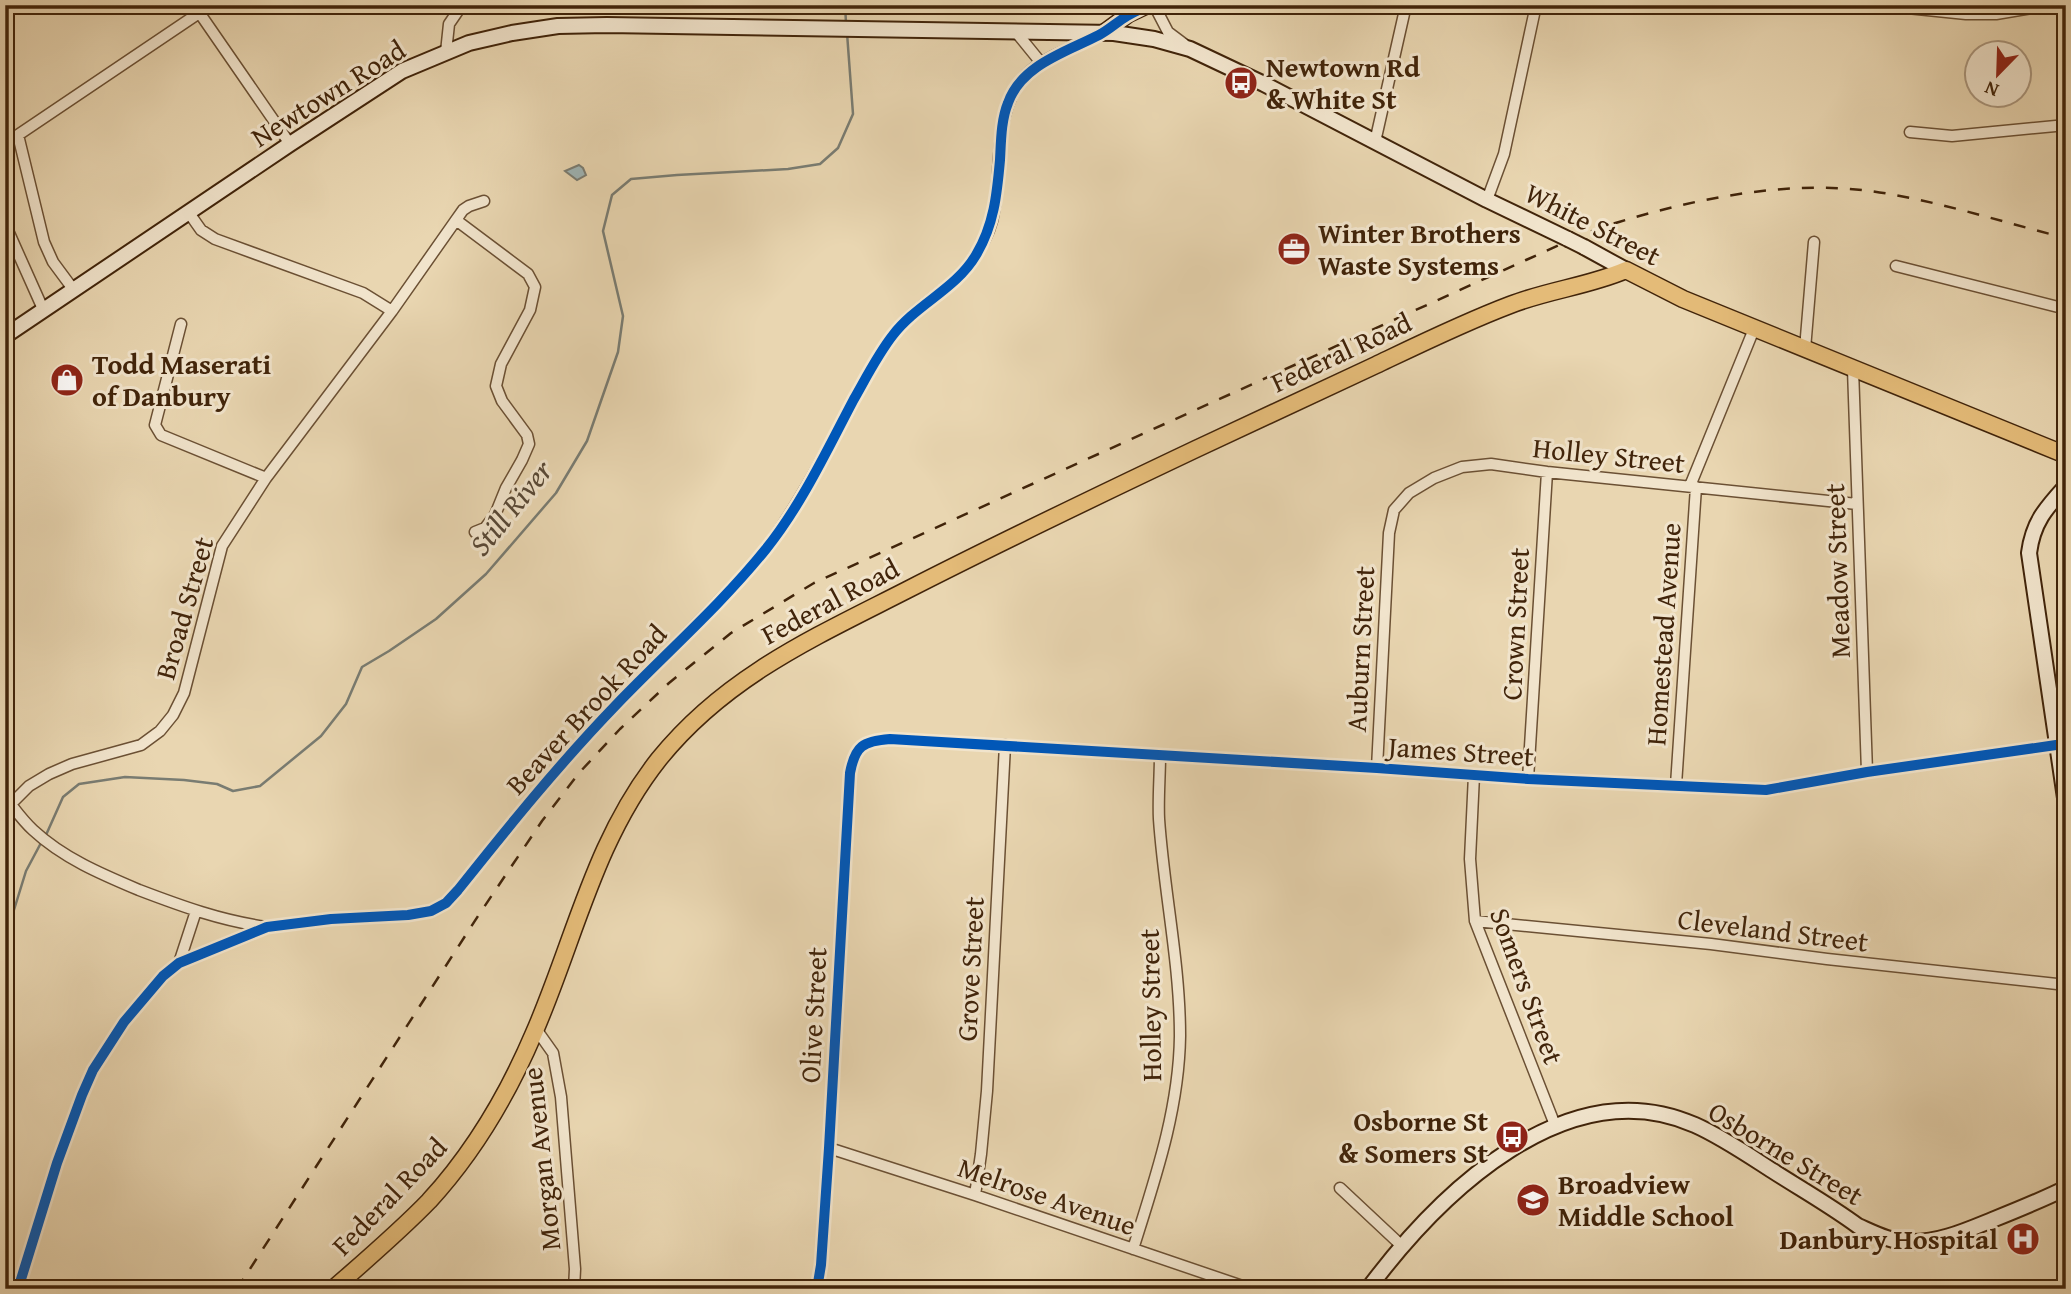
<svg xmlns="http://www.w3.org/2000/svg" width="2071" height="1294" font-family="'Gentium Book Plus',serif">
	<rect width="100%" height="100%" fill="#e9d6b1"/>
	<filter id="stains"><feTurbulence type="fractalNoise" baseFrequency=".00286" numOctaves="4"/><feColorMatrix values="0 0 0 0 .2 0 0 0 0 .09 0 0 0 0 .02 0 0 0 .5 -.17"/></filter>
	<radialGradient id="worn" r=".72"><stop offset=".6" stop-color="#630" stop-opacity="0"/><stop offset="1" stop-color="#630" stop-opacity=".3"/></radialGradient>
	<!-- water -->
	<path fill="#9eb6b8" stroke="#797c72" stroke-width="2" d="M579,165L583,168L586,175L577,180L565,171Z"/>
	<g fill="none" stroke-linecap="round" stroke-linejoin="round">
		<!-- stream -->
		<path stroke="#797c72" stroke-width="2.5" d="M845,5L846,23
			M46,835L63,797L79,784L125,777L184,780L217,784L233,791L260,786L321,736L346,704L362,667L389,651L436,619L486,574L556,493L587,441L618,352L623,316L603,231L612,195L631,179L677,175L788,169L820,164L838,148L853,114L847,33
			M5,939L26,871L42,841
			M5,989V999"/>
		<defs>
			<path id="street" d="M194,5L290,144
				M1154,5L1168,32L1184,44
				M1878,5L1966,14H1996L2051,5
				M1016,32L1042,64
				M446,52L449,24L462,5
				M1910,132L1952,136L2066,125
				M1375,142L1406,5
				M1487,200L1504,154L1536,5
				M189,213L201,230L215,239L363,293L392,311
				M456,220L528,274L535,287L530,310L501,364L496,386L502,401L527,435L529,444L522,460L506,488L495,515L485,528L475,532
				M5,224L43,309
				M1896,266L2066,309
				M73,289L53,262L44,242L18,135L199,13
				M181,324L155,425L161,435L266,478
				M1805,349L1814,242
				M1853,369L1867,772
				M1690,486L1754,329
				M1377,768L1389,533L1394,510L1409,493L1434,478L1462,467L1491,464L1547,472L1857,504
				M1474,775L1470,859L1475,921L1555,1125
				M1528,779L1547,472
				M1676,785L1696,487
				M5,797C14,808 22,820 33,830C63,858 101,874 139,890C181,906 222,921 267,927
				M11,804L29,786L49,774L72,764L141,745L160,731L173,715L184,693L222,546L266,478L392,311L456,220L463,210L469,206L484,201
				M1475,921L1711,944L1827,959L2066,985
				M179,963L196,911
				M536,1029L553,1053L561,1097L575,1269L574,1289
				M829,1148L975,1195L1251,1289
				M1340,1188L1403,1247
				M975,1195L981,1154L987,1091L1005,745
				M1133,1249C1155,1179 1179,1110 1180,1036C1180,963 1164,892 1159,819C1158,798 1160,776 1160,755
				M18,1289L57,1163L82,1095L93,1070L124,1022L163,976L179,963L267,927L331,919L408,915L431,911L446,903L458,890C509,826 560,764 616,705C648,672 681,639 713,607C732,587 753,568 769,545C800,502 825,454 850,407C863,383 876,358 892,336C915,304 954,290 975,256C984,243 992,227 994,211C1002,167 993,107 1027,74C1046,56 1076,46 1100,35
				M817,1289L821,1265L829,1148L850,773C855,746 863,741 890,739L1377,768L1528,779L1766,790L1867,772L2056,745"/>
			<path id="secondary" d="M1103,33L1129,14L1148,5
				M1584,247L1626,270
				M5,336L290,144L402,71L469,43L512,33L558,26L607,25L1114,33L1154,39L1190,49L1264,84L1487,200L1568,239
				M2066,486C2046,508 2033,522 2029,553L2066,805
				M1368,1289C1438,1195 1566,1068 1695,1125C1722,1137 1748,1155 1773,1171C1801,1189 1831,1206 1858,1226C1874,1233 1891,1242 1909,1242C1938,1243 1965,1231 1992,1220C2017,1210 2042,1200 2066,1188"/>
			<path id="primary" d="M333,1289C366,1260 399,1232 429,1201C474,1152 508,1094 534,1033C575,939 594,841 659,759C726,676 815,637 907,590C1003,541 1099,495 1196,449C1256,421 1316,393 1376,365C1420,344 1465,322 1510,305C1548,290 1589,286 1626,270L1683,299L2066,455"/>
		</defs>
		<!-- street casing -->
		<use href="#street" stroke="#6b5034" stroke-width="13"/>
		<!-- secondary casing -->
		<use href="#secondary" stroke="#41240a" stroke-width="18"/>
		<!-- primary casing -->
		<use href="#primary" stroke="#41240a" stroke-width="19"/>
		<!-- street -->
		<use href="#street" stroke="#f1e4cc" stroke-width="10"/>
		<!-- secondary -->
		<use href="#secondary" stroke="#f1e4cc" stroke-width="14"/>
		<!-- primary -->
		<use href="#primary" stroke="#e4bb78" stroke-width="16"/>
		<!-- rail -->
		<path stroke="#41240a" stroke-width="2.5" stroke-dasharray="12 12" stroke-linecap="butt" d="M237,1289L478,916L542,821L579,773L620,729L669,683L731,633L814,583L1526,260C1556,247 1587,231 1619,222C1698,198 1788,180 1870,191C1936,200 2001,222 2066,238"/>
		<defs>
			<path id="secondary-bridge" d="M1568,239L1584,247"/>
		</defs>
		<!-- secondary-bridge casing -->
		<use href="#secondary-bridge" stroke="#41240a" stroke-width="18" stroke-linecap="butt"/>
		<!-- secondary-bridge -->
		<use href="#secondary-bridge" stroke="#f1e4cc" stroke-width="14"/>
		<defs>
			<path id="cycleway" d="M18,1289L57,1163L82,1095L93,1070L124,1022L163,976L179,963L267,927L331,919L408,915L431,911L446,903L458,890C509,826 560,763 617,704C666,653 721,605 766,549C802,504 827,450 854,399C866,378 878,354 893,335C917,304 956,289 976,255C994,225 997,194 1000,160C1001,142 1001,120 1008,103C1021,65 1066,52 1099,35C1109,30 1117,22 1127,16C1134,12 1141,9 1148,5
				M817,1289L821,1265L829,1148L850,773C855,746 863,741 890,739L1377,768L1528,779L1766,790L1867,772L2056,745"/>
		</defs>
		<!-- cycleway casing -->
		<use href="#cycleway" stroke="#f1e4cc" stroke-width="15"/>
		<!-- cycleway -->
		<use href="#cycleway" stroke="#0057b8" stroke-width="10"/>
	</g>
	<!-- icons -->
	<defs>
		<symbol id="bus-disc" viewBox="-11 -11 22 22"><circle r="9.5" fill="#8f2418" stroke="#f1e4cc"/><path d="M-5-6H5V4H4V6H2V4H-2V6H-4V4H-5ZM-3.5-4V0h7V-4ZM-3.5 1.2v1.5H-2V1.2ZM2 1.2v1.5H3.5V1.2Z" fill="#fff"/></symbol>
		<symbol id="office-disc" viewBox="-11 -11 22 22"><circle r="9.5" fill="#8f2418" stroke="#f1e4cc"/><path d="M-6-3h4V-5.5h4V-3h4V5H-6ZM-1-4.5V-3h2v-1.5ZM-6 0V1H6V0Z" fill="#fff"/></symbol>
		<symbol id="shop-disc" viewBox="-11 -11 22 22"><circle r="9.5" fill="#8f2418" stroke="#f1e4cc"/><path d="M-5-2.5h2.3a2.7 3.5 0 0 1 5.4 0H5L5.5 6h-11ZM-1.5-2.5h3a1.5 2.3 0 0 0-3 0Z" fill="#fff"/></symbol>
		<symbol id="school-disc" viewBox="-11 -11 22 22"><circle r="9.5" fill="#8f2418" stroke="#f1e4cc"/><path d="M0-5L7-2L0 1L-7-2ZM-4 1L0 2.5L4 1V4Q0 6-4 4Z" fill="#fff"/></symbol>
		<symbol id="hospital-disc" viewBox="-11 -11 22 22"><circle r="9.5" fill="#8f2418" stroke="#f1e4cc"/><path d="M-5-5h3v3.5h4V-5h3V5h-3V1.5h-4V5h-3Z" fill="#fff"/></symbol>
	</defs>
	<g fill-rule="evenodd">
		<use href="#bus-disc" x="1222" y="64" width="38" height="38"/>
		<use href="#office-disc" x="1275" y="230" width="38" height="38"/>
		<use href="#shop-disc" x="48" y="361" width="38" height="38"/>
		<use href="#bus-disc" x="1493" y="1118" width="38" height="38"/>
		<use href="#school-disc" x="1514" y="1181" width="38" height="38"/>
		<use href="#hospital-disc" x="2004" y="1220" width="38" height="38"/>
	</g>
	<g text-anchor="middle" stroke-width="6" stroke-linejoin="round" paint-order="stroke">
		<!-- poi labels -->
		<g font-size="28" font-weight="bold" fill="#41240a" stroke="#f1e4cc" text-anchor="start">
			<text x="1266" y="77">Newtown Rd<tspan x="1266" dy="32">&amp; White St</tspan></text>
			<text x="1318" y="243">Winter Brothers<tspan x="1318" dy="32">Waste Systems</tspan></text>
			<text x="92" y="374">Todd Maserati<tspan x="92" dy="32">of Danbury</tspan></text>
			<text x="1488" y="1131" text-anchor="end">Osborne St<tspan x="1488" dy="32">&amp; Somers St</tspan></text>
			<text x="1558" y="1194">Broadview<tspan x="1558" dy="32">Middle School</tspan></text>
			<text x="1998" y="1249" text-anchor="end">Danbury Hospital</text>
		</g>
		<!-- street labels -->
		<g font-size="28" fill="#41240a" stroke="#f1e4cc">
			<text transform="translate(328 93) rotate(-32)" y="10">Newtown Road</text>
			<text transform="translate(1593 224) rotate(27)" y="10">White Street</text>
			<text transform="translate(1341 352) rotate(-25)" y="10">Federal Road</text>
			<text transform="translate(1609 455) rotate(6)" y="10">Holley Street</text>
			<text transform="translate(1837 571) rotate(-92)" y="10">Meadow Street</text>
			<text transform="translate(830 601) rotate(-28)" y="10">Federal Road</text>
			<text transform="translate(184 608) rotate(-74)" y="10">Broad Street</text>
			<text transform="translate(1515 624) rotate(-87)" y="10">Crown Street</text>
			<text transform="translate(1663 634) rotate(-86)" y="10">Homestead Avenue</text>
			<text transform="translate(1360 649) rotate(-87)" y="10">Auburn Street</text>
			<text transform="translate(586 709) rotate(-47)" y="10">Beaver Brook Road</text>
			<text transform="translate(1461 751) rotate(4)" y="10">James Street</text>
			<text transform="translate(1773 930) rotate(7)" y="10">Cleveland Street</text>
			<text transform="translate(970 969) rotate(-87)" y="10">Grove Street</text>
			<text transform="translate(1527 986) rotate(70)" y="10">Somers Street</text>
			<text transform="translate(1150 1005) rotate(-91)" y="10">Holley Street</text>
			<text transform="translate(813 1015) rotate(-87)" y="10">Olive Street</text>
			<text transform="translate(1786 1153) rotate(31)" y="10">Osborne Street</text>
			<text transform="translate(541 1159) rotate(-96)" y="10">Morgan Avenue</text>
			<text transform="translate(389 1196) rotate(-46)" y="10">Federal Road</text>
			<text transform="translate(1047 1196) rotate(19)" y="10">Melrose Avenue</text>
		</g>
		<!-- water labels -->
		<g font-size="30" font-style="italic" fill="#584836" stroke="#f1e4cc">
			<text transform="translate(511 508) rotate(-51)" y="10">Still River</text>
		</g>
	</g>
	<!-- margin -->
	<rect width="2071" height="1294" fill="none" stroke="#e9d6b1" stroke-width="28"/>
	<rect x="7" y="7" width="2057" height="1280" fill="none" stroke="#41240a" stroke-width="3.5"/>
	<rect x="14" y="14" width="2043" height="1266" fill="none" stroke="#41240a" stroke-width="2"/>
	<!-- north arrow -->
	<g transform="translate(1998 74) rotate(203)"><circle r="33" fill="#f1e4cc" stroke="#ab977e" stroke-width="2"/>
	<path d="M0-5L12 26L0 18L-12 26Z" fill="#8f2418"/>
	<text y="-10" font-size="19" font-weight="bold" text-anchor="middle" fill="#41240a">N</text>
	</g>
	<rect width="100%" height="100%" filter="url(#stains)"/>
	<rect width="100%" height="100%" fill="url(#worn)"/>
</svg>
